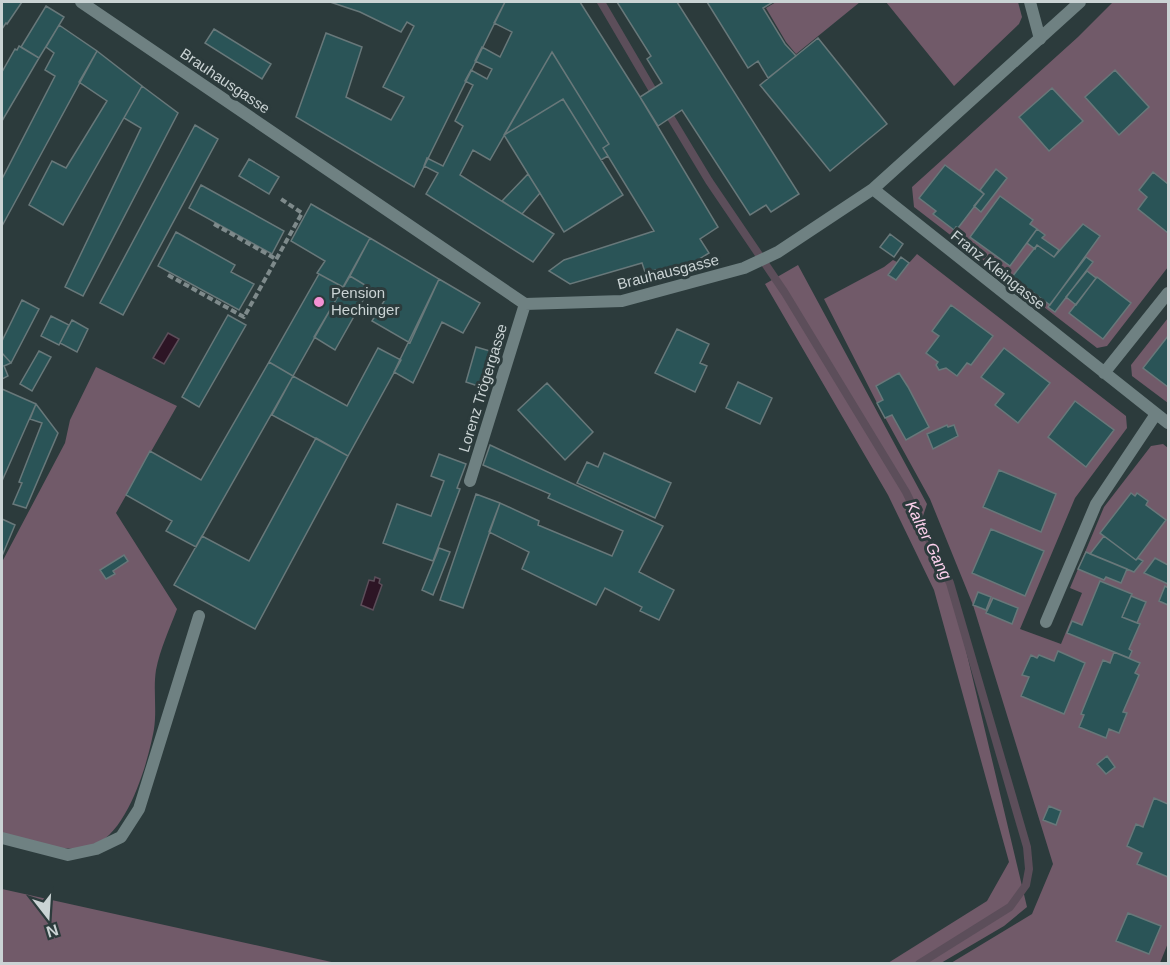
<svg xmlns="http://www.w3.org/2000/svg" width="1170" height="965" font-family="Arial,sans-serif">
	<rect width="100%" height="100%" fill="#2c3b3c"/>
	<!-- green -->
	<path fill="#715a69" d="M776,2H860L796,54L786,42L766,8Z
		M886,2H1018L1022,17L1019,24L954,86Z
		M1113,2H1168V267L1107,346L1097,348L914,207L912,187L1078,37Z
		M917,254L1126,416L1127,428L1075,498L1020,629L1061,644L1082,593L1070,588L1104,507L1151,446L1163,444L1168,448V943L1160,963H951L1032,914L1053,864L973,605L930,499L877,403L824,299L884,267L893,260L897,262L901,257L909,263Z
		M798,265L927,504L921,522L950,583L1027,907L1004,926L941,963H888L987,901L1009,862L934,590L888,495L765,284Z
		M1168,318V403L1132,376L1131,365Z
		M96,367L177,406L116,513L177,609C170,628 160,649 156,670C153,689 157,710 154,729C148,763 127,836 91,846C63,855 29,840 2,833V562L65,443L70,420Z
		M2,889L336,963H2Z"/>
	<!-- water -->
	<path fill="#2d1525" stroke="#5c4e5a" stroke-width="1.5" d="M168,333L179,339L164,364L153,358Z
		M375,577L380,579L379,583L382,585L373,610L361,605L369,580L374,581Z"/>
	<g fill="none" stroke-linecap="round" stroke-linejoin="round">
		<!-- stream -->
		<path stroke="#5c4e5a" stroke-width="8" d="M601,2L652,89
			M671,118L709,181L785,293L906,492L950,583L1027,847L1029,869L1026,885L1010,907L919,964"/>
	</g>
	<!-- building -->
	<path fill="#2a5457" stroke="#68787a" stroke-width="1.5" d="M2,2H22L7,24L6,23L2,29Z
		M330,2H505L414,187L296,117L326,33L362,47L346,97L391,120L404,97L383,87L414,26L407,22L401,32L360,12Z
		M505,2H580L640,97L718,227L700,239L709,253L693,263L645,272L642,263L570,284L549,271L564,260L654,231L603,148L609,144L552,52L490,160L473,150L460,175L554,234L533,262L426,194L438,173L424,166L427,158L443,166L463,126L455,121L473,85L465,81L471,70L487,79L492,69L475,61L482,47L500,57L512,32L494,23Z
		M617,2H677L799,194L771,212L766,205L750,215L682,110L658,126L640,97L662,83L647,59L651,56Z
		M707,2H773L763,8L785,44L796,56L768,78L758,61L748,68Z
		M46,6L64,17L39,58L21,47Z
		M59,25L97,51L2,226V179L55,76L45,70L54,53L46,47Z
		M214,29L271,64L262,79L205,43Z
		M818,38L887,124L830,171L760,85Z
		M19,46L39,58L2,121V72L15,49L17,50Z
		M97,51L142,86L63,225L29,205L52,161L66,168L107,101L79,82Z
		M552,52L609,144L603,148L608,156L601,160L563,99L504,135Z
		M1115,70L1149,107L1119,135L1085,97Z
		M142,86L178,113L83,296L65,287L141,128L124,118Z
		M1052,88L1083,121L1049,151L1019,117Z
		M563,99L623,195L564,232L504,135Z
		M195,125L218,139L123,315L100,303Z
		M249,159L279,177L269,194L239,176Z
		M945,165L984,194L958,228L956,227L954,230L933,214L936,211L919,198Z
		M996,169L1007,178L981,212L974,206L984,194L980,190Z
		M1153,172L1168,184V233L1138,209L1147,197L1139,190Z
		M528,174L540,193L522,214L502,201Z
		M201,185L284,231L272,254L189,208Z
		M1000,196L1033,220L1030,224L1037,229L1010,266L970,237Z
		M311,204L370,238L343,287L317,273L325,261L291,241Z
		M1083,224L1100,236L1050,305L1012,277L1037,245L1054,257Z
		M1037,229L1045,235L1042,238L1059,250L1054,257L1037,245L1035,249L1027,243Z
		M176,232L235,265L231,272L254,284L239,310L158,266Z
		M890,234L903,244L894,257L880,247Z
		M370,238L439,279L410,343L372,321L386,298L350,276Z
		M901,257L909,263L896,280L888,275Z
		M1086,257L1093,262L1055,312L1048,307Z
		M1087,271L1096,278L1076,305L1066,297Z
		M319,274L343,287L293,376L269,362Z
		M350,276L370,288L335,350L314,337Z
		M1097,277L1131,303L1103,339L1069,313Z
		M439,279L480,303L463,333L442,322L413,383L394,372Z
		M22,300L39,309L11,363L2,353V341Z
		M951,305L993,336L971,365L967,363L957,376L946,368L939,370L936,365L938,362L926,353L939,336L932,331Z
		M228,315L246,325L199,407L182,397Z
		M51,316L69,325L59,345L41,336Z
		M72,320L88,329L77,352L60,343Z
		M677,329L709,344L700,363L707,366L695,392L655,373Z
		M1168,336V387L1143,368Z
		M476,347L497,353L487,389L466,382Z
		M378,348L401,360L348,456L272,415L293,376L347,406Z
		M1004,348L1050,383L1018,423L995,405L1004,394L981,377Z
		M39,351L51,357L32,391L20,384Z
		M2,353L11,363L4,366L8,376L2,379Z
		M269,362L293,376L196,547L166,531L172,521L126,495L150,451L201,480Z
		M899,373L908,387L929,427L906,440L892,415L885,418L877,403L883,400L876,386Z
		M738,382L772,398L760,424L726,408Z
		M547,383L593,432L565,460L518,410Z
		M2,389L36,404L2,481Z
		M1075,401L1114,430L1086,467L1048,437Z
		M36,404L58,433L26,508L13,504L22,483L19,482L42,423L30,419Z
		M947,425L948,427L954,425L958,436L933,449L927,434Z
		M316,438L348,456L255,629L174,585L202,536L249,561Z
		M490,445L663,526L639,572L674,590L659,620L640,611L642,607L605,588L596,605L522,569L529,552L489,532L500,503L539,521L538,525L612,556L623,531L548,498L550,494L483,465Z
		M604,453L671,483L655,518L577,483L587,462L598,467Z
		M439,454L466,464L457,488L460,489L433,561L383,543L397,504L431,516L444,481L431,476Z
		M999,470L1056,494L1041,532L983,507Z
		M1131,493L1135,496L1137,493L1148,501L1146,505L1166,520L1136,560L1100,533Z
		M476,494L500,503L463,608L440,600Z
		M2,519L15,525L2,556Z
		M991,529L1044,551L1025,596L972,573Z
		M1104,536L1136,560L1138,558L1143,561L1134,572L1090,554Z
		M439,548L450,552L433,595L422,590Z
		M1086,552L1127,569L1121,583L1106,577L1104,580L1078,569Z
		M124,555L128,561L113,571L115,574L106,579L100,570Z
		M1155,558L1168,565V584L1144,573Z
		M1100,581L1132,594L1122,617L1140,624L1129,649L1132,651L1129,658L1067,633L1072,621L1082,625Z
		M1165,586L1168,588V605L1159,601Z
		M978,592L991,597L986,610L973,605Z
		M1131,596L1146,602L1137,623L1122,617Z
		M993,598L1018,608L1012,624L986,613Z
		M1058,651L1085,663L1064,714L1021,696L1029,677L1022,675L1031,655L1037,658L1039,655L1054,661Z
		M1114,652L1140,663L1135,673L1139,675L1123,712L1127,713L1119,733L1109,729L1106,738L1079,727L1084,715L1081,714L1103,660L1110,663Z
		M1107,756L1115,767L1106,774L1097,764Z
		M1154,798L1168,804V877L1137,864L1142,853L1127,846L1136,824L1143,827Z
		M1049,806L1061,811L1056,825L1043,820Z
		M1128,913L1161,926L1149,954L1116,941Z"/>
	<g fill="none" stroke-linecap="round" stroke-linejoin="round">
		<!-- path -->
		<path stroke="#7e8a8b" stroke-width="4" stroke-dasharray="6 3" stroke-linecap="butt" d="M214,224L276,259
			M168,275L244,317L302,213L281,199"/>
		<!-- lane -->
		<path stroke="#6f8182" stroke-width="12" d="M1030,2L1040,39
			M2,838L68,855L96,849L121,837L139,809L199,616"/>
		<!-- street -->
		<path stroke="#6f8182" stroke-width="12" d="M81,2L525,304L622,301L744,268L778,252L873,189L1080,2
			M873,189L1168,423
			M1104,373L1168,293
			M470,481L525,304
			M1046,622L1096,504L1156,414"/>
	</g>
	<!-- markers -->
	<circle fill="#f491d4" stroke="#2c3b3c" stroke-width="2" cx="319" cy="302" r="6"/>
	<g text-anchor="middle" stroke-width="6" stroke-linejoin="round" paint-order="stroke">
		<!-- street labels -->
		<g font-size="15" fill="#cad3d4" stroke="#2c3b3c">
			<text transform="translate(225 81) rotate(34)" y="5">Brauhausgasse</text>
			<text transform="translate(998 270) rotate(39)" y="5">Franz Kleingasse</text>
			<text transform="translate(668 272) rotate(-14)" y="5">Brauhausgasse</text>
			<text transform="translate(483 388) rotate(-73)" y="5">Lorenz Trögergasse</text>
		</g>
		<!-- poi labels -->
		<g font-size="15" fill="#cad3d4" stroke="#2c3b3c" text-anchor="start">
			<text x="331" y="298">Pension<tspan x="331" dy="17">Hechinger</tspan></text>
		</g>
		<!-- water labels -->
		<g font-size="16" font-style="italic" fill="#fdd1ed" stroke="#2c3b3c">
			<text transform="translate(929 540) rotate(64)" y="6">Kalter Gang</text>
		</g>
	</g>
	<!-- border -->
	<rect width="1170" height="965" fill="none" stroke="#cad3d4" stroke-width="6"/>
	<!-- north arrow -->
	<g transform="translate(48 917) rotate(163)" stroke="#2c3b3c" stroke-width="4.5" paint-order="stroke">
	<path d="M0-4.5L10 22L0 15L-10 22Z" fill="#cad3d4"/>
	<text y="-9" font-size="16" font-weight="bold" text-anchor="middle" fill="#cad3d4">N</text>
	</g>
</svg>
